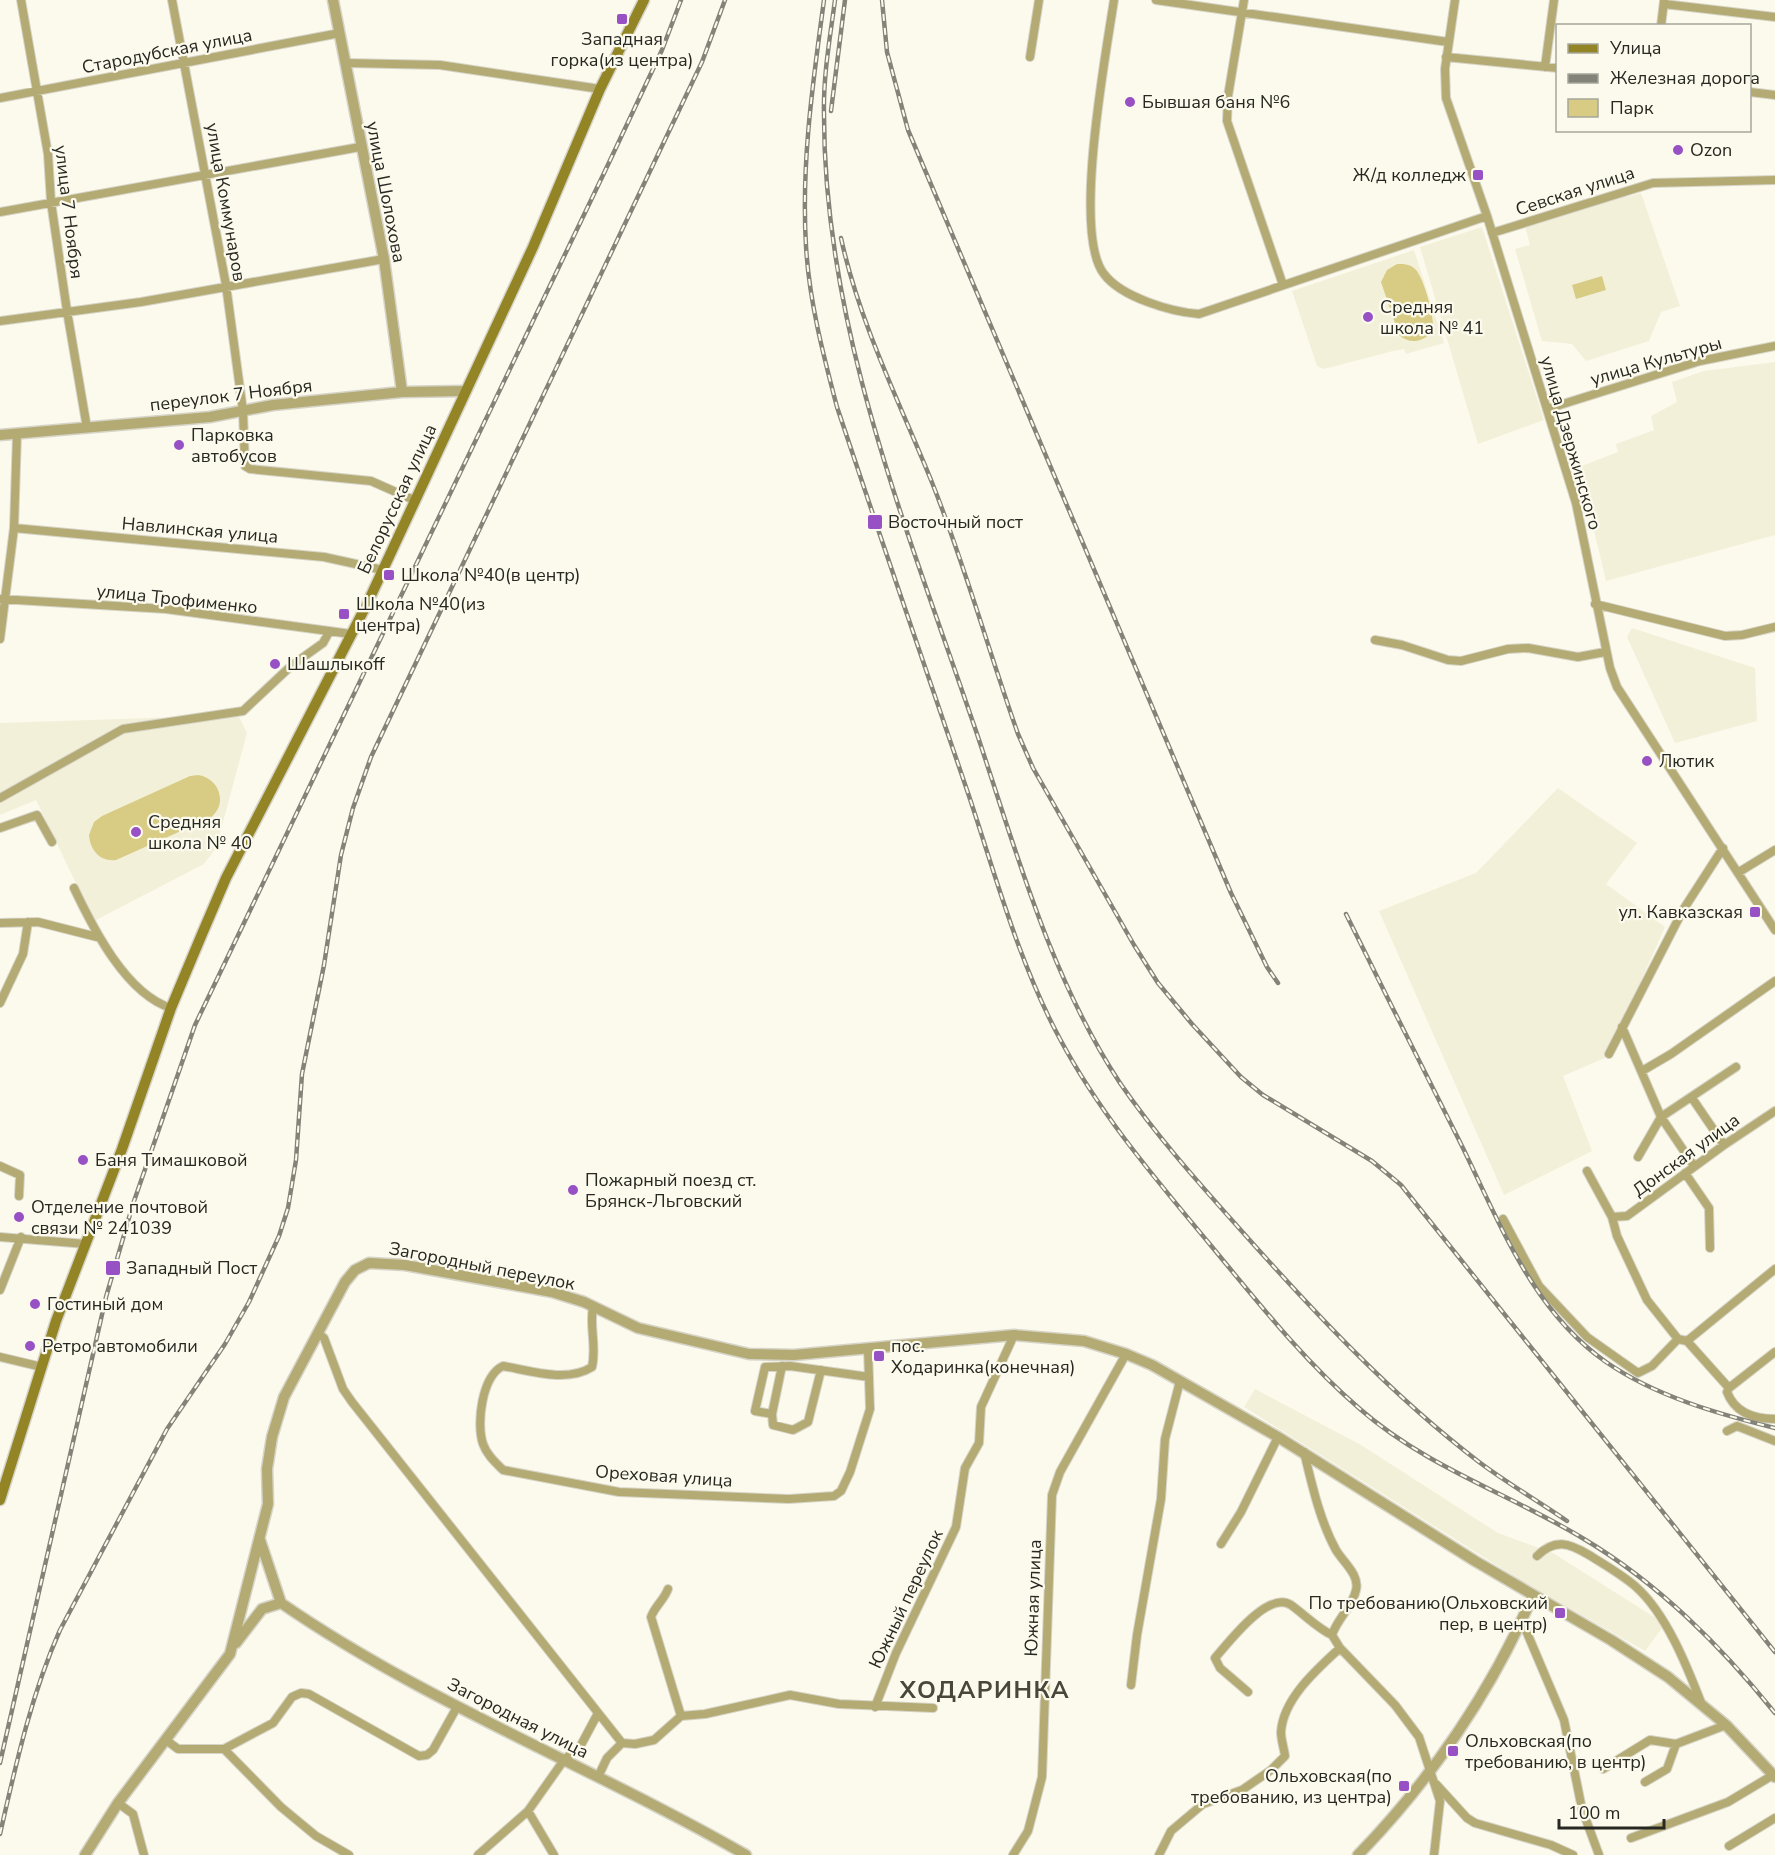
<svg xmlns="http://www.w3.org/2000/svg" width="1775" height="1855" font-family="'Nunito Sans',sans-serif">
	<rect width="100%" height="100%" fill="#fcfaec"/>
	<!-- built -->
	<path fill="#f3f0da" d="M1625,193L1627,197L1641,193L1680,306L1661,312L1649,341L1586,361L1572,344L1542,341L1515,249L1530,245L1525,226Z
		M1482,227L1544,420L1478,444L1420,247Z
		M1414,250L1444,343L1406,354L1404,349L1393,351L1324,369L1317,366L1292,291Z
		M1775,362V535L1606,581L1579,467L1618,452L1616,444L1654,430L1651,416L1677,402L1672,382L1704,371Z
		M1632,628L1755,668L1757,721L1675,743L1627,637Z
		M238,715L247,733L216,848L204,864L94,921L36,800L0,815V723Z
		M1558,788L1637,843L1606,884L1665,927L1607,1057L1563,1076L1592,1151L1504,1195L1379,911L1476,873Z
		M1255,1389L1361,1445L1498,1533L1553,1553L1665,1624L1645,1651L1525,1583L1244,1407Z"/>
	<!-- green -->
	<path fill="#d8cc84" d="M1397,264C1404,264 1411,264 1416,270C1424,279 1435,318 1433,331C1423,342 1410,345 1399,335L1381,282L1387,270Z
		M1602,276L1606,290L1576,299L1572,285Z
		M198,775C219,778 229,804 210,818L116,860C100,862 90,850 89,835L94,822L102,816L190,776Z"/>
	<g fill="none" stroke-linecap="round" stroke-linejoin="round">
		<defs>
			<path id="minor" d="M21,0L48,154L51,202L67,311L87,428
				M172,0L226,285L243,411L245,466L250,469L371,481L414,500
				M1114,0C1106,54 1072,234 1104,274C1121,297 1171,312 1199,314L1487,216
				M1156,0L1448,42
				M1244,0L1228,96L1227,121L1283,285
				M1455,0L1445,69L1446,98L1487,216L1576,503L1610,668L1617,687L1775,930
				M1664,4L1775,17
				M1661,26L1664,1
				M1030,57L1039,0
				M1446,57L1558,68
				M346,63L440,65L600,89
				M1545,67L1554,0
				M1750,92L1775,95
				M0,98L340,33
				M0,212L360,147
				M1492,233L1653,183L1775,180
				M0,321L141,302L384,259
				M1547,409L1700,361L1775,346
				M14,528L324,557L383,570
				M0,599L166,609L351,634
				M1595,604L1725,636L1742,635L1775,627
				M0,639L14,528L17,434
				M1375,640L1402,645L1448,660L1461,661L1508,649L1528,648L1578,657L1605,652
				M0,798L123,729L243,711L291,666L323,643L329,632
				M0,828L37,815L52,842
				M1739,872L1775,850
				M74,888C93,928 126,994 171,1008
				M0,923L38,922L97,937
				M0,1003L23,954L28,922
				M1622,1027L1661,1117L1694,1166
				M1609,1054L1683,910L1723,848
				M1642,1071L1671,1054L1775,981
				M1692,1098L1724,1145
				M1638,1157L1661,1117L1736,1067
				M0,1166L20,1175L19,1196
				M1587,1171L1612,1217L1617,1236L1647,1300L1678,1339L1687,1341L1729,1388
				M1685,1173L1709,1208L1710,1248
				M1612,1217L1627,1216L1724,1145L1775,1111
				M1503,1219L1539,1286L1587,1337L1638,1373L1652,1366L1678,1339
				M0,1237L86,1244
				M0,1290L21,1237
				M593,1307C589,1328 597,1345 592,1367C567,1383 531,1371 503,1366C482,1376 476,1423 483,1444C487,1455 495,1462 503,1470L619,1492L789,1499L834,1496L841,1491L850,1472L870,1409L868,1349
				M319,1334L324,1338L343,1389L352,1402L622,1743
				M1687,1341L1775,1269
				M0,1357L42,1367
				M821,1370L808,1422L793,1430L773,1425L772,1414L755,1411L765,1367L790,1366L869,1377
				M1729,1388L1727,1392C1735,1413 1754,1419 1775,1419
				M1729,1388L1775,1352
				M772,1414L782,1366
				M1727,1431L1737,1426L1775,1441
				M1304,1452C1312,1485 1320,1521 1336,1550C1343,1562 1360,1575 1356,1590C1353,1606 1337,1619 1332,1635L1340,1648L1395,1705L1419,1737L1440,1801L1434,1855
				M1221,1544L1241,1512L1278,1437
				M1537,1556C1555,1538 1569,1543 1589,1555C1605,1565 1621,1574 1635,1586C1666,1613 1687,1666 1702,1705
				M668,1589C664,1600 655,1606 651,1617L681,1716
				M1522,1621L1564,1720L1582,1809L1599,1855
				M1131,1685L1137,1635L1161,1499L1165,1439L1180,1381
				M1248,1692L1220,1668L1215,1658C1229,1642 1268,1590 1291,1605C1305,1615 1317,1628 1332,1635
				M875,1707L896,1653L956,1527L965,1468L979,1443L981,1407L1014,1335
				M166,1740L178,1749H224L281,1807L316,1836L349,1855
				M224,1749L273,1723L292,1697L301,1693L309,1694L419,1756L427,1755L433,1750L457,1707
				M1603,1769L1650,1740L1676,1744L1726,1725
				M598,1777L607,1758L622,1743L635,1744L654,1740L681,1716L705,1714L790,1695L839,1704L933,1708
				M1645,1782L1667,1769L1676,1744
				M1436,1784L1467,1818L1475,1823L1551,1845L1573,1855
				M118,1803L133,1814L144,1855
				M528,1811L554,1855
				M1631,1838L1728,1802L1773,1775
				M1729,1846L1775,1818
				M478,1855L528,1811L564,1760L581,1745L597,1715
				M1013,1855L1028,1831L1042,1777L1052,1495L1060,1472L1126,1354
				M1159,1855L1171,1831L1203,1804L1242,1790L1271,1770L1285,1756C1284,1748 1281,1740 1281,1732C1283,1699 1317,1669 1340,1648"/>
			<path id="tertiary" d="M333,0L384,259L402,392
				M0,435L210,417L273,405L402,392L465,391
				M260,1540L281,1603
				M281,1603C426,1703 593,1767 746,1855
				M236,1643L262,1609L281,1603
				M85,1855L118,1803L230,1654L268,1504L267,1469L272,1437L284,1397L345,1282L355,1270L369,1263L405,1265L552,1292L584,1302L638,1328L749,1354L794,1355L1014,1335L1084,1341L1126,1354L1152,1365L1278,1437L1475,1561L1611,1640L1668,1677L1726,1725L1775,1777
				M1358,1855C1430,1781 1492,1691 1533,1595"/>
			<path id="secondary" d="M0,1500L56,1321L122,1149L171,1008L202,934L226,878L368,602L533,247L600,89L644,0"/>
		</defs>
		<!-- minor casing -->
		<use href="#minor" stroke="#d6d4c8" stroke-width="10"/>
		<!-- tertiary casing -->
		<use href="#tertiary" stroke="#d6d4c8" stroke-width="13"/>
		<!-- secondary casing -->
		<use href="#secondary" stroke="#d6d4c8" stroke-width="13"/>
		<!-- minor -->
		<use href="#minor" stroke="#b4ab74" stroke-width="8"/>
		<!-- tertiary -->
		<use href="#tertiary" stroke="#b4ab74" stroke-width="10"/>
		<!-- secondary -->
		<use href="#secondary" stroke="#938425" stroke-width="10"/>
		<defs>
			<path id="rail" d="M824,0C813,82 801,163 806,246C809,300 823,354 837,407C880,537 925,666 969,796C996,877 1019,963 1060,1039C1100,1114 1154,1177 1208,1242C1256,1300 1303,1360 1360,1409C1426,1467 1510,1494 1584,1539C1659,1584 1720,1645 1775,1713
				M835,0C830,38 823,76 824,115C824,329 908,531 976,731C1016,850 1050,977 1120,1083C1155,1134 1197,1181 1238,1227C1312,1310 1390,1394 1479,1462C1507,1483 1538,1501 1567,1521
				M882,0L887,52L908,130L1231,893L1267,967L1278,983
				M831,111L845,0
				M841,238C860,325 900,403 933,485C965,566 989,652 1018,734L1033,768L1134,945L1158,983L1192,1024L1241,1077L1263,1095L1372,1161L1401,1185L1775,1652
				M1346,914C1383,989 1420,1063 1458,1138C1498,1218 1530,1309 1606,1362C1655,1396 1718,1414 1775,1428
				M0,1763L106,1297L133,1204L195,1025L605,171L662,50L681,0
				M0,1834C16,1764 31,1695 60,1630L167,1429L225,1344L249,1302L279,1236L288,1208L296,1160L302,1074L324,965L341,855L353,808L371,757L702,62L725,0"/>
		</defs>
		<!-- rail casing -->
		<use href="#rail" stroke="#848379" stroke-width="4.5"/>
		<!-- rail -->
		<use href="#rail" stroke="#fcfaec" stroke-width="2" stroke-dasharray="7" stroke-linecap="butt"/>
	</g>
	<!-- markers -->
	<g fill="#9751c5" stroke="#fcfaec" stroke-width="2">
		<rect x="616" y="13" width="12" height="12" rx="3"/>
		<circle cx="1130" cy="102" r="6"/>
		<circle cx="1678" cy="150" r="6"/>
		<rect x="1472" y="169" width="12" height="12" rx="3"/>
		<circle cx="1368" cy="317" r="6"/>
		<circle cx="179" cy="445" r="6"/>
		<rect x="867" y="514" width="16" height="16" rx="3"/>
		<rect x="383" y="569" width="12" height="12" rx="3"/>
		<rect x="338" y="608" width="12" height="12" rx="3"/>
		<circle cx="275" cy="664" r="6"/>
		<circle cx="1647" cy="761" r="6"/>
		<circle cx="136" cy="832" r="6"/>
		<rect x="1749" y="906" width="12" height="12" rx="3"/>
		<circle cx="83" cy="1160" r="6"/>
		<circle cx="573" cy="1190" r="6"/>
		<circle cx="19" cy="1217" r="6"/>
		<rect x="105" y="1260" width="16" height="16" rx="3"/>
		<circle cx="35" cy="1304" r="6"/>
		<circle cx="30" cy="1346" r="6"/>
		<rect x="873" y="1350" width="12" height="12" rx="3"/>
		<rect x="1554" y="1607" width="12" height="12" rx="3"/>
		<rect x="1447" y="1745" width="12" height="12" rx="3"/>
		<rect x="1398" y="1780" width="12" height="12" rx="3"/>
	</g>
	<g text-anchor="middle" stroke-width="4.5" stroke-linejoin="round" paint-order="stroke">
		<!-- poi labels -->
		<g font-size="18" fill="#282822" stroke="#fcfaec" text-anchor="start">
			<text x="622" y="45" text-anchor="middle">Западная<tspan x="622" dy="21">горка(из центра)</tspan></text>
			<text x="1142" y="108">Бывшая баня №6</text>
			<text x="1690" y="156">Ozon</text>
			<text x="1466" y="181" text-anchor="end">Ж/д колледж</text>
			<text x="1380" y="313">Средняя<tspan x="1380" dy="21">школа № 41</tspan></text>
			<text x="191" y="441">Парковка<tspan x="191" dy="21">автобусов</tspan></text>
			<text x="888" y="528">Восточный пост</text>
			<text x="401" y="581">Школа №40(в центр)</text>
			<text x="356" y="610">Школа №40(из<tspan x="356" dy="21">центра)</tspan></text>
			<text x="287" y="670">Шашлыкоff</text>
			<text x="1659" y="767">Лютик</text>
			<text x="148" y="828">Средняя<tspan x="148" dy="21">школа № 40</tspan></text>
			<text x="1743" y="918" text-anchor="end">ул. Кавказская</text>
			<text x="95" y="1166">Баня Тимашковой</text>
			<text x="585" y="1186">Пожарный поезд ст.<tspan x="585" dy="21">Брянск-Льговский</tspan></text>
			<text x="31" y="1213">Отделение почтовой<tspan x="31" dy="21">связи № 241039</tspan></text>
			<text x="126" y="1274">Западный Пост</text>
			<text x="47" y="1310">Гостиный дом</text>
			<text x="42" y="1352">Ретро автомобили</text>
			<text x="891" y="1352">пос.<tspan x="891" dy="21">Ходаринка(конечная)</tspan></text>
			<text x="1548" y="1609" text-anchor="end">По требованию(Ольховский<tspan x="1548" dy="21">пер, в центр)</tspan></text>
			<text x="1465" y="1747">Ольховская(по<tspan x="1465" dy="21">требованию, в центр)</tspan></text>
			<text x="1392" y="1782" text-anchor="end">Ольховская(по<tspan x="1392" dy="21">требованию, из центра)</tspan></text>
		</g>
		<!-- street labels -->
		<g font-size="18" fill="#282822" stroke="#fcfaec">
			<text transform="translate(167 51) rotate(-11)" y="6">Стародубская улица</text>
			<text transform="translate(1575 191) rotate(-18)" y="6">Севская улица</text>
			<text transform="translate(386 192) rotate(79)" y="6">улица Шолохова</text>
			<text transform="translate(226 202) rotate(80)" y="6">улица Коммунаров</text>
			<text transform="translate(69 212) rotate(83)" y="6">улица 7 Ноября</text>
			<text transform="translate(1656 361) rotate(-16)" y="6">улица Культуры</text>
			<text transform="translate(231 395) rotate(-7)" y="6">переулок 7 Ноября</text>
			<text transform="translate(1571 443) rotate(74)" y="6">улица Дзержинского</text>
			<text transform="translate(397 499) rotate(-65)" y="6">Белорусская улица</text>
			<text transform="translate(200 530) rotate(5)" y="6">Навлинская улица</text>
			<text transform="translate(177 599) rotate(6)" y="6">улица Трофименко</text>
			<text transform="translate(1686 1155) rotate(-36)" y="6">Донская улица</text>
			<text transform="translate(482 1266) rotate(11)" y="6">Загородный переулок</text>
			<text transform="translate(664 1476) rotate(4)" y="6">Ореховая улица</text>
			<text transform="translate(1033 1598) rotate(-88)" y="6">Южная улица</text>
			<text transform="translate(906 1599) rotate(-65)" y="6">Южный переулок</text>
			<text transform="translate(518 1718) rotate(27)" y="6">Загородная улица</text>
		</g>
		<!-- district labels -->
		<g font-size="24" font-weight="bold" letter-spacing="1.5" fill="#49473b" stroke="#fcfaec">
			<text x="985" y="1698">ХОДАРИНКА</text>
		</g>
	</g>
	<!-- legend -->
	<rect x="1556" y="24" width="195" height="108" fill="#fcfaec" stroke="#a7a69b" stroke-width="1.5"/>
	<rect x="1568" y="44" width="30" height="9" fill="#938425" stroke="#a7a69b" stroke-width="1.5"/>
	<text x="1610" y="54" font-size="18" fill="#282822">Улица</text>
	<rect x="1568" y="74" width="30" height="9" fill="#848379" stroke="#a7a69b" stroke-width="1.5"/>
	<text x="1610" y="84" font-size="18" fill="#282822">Железная дорога</text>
	<rect x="1568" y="99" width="30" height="18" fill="#d8cc84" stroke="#a7a69b" stroke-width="1.5"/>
	<text x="1610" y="114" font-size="18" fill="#282822">Парк</text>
	<!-- scale -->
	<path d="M1559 1819v9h105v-9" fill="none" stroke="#282822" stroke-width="3"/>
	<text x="1568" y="1819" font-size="18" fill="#282822" stroke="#fcfaec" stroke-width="4.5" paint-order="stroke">100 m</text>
</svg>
